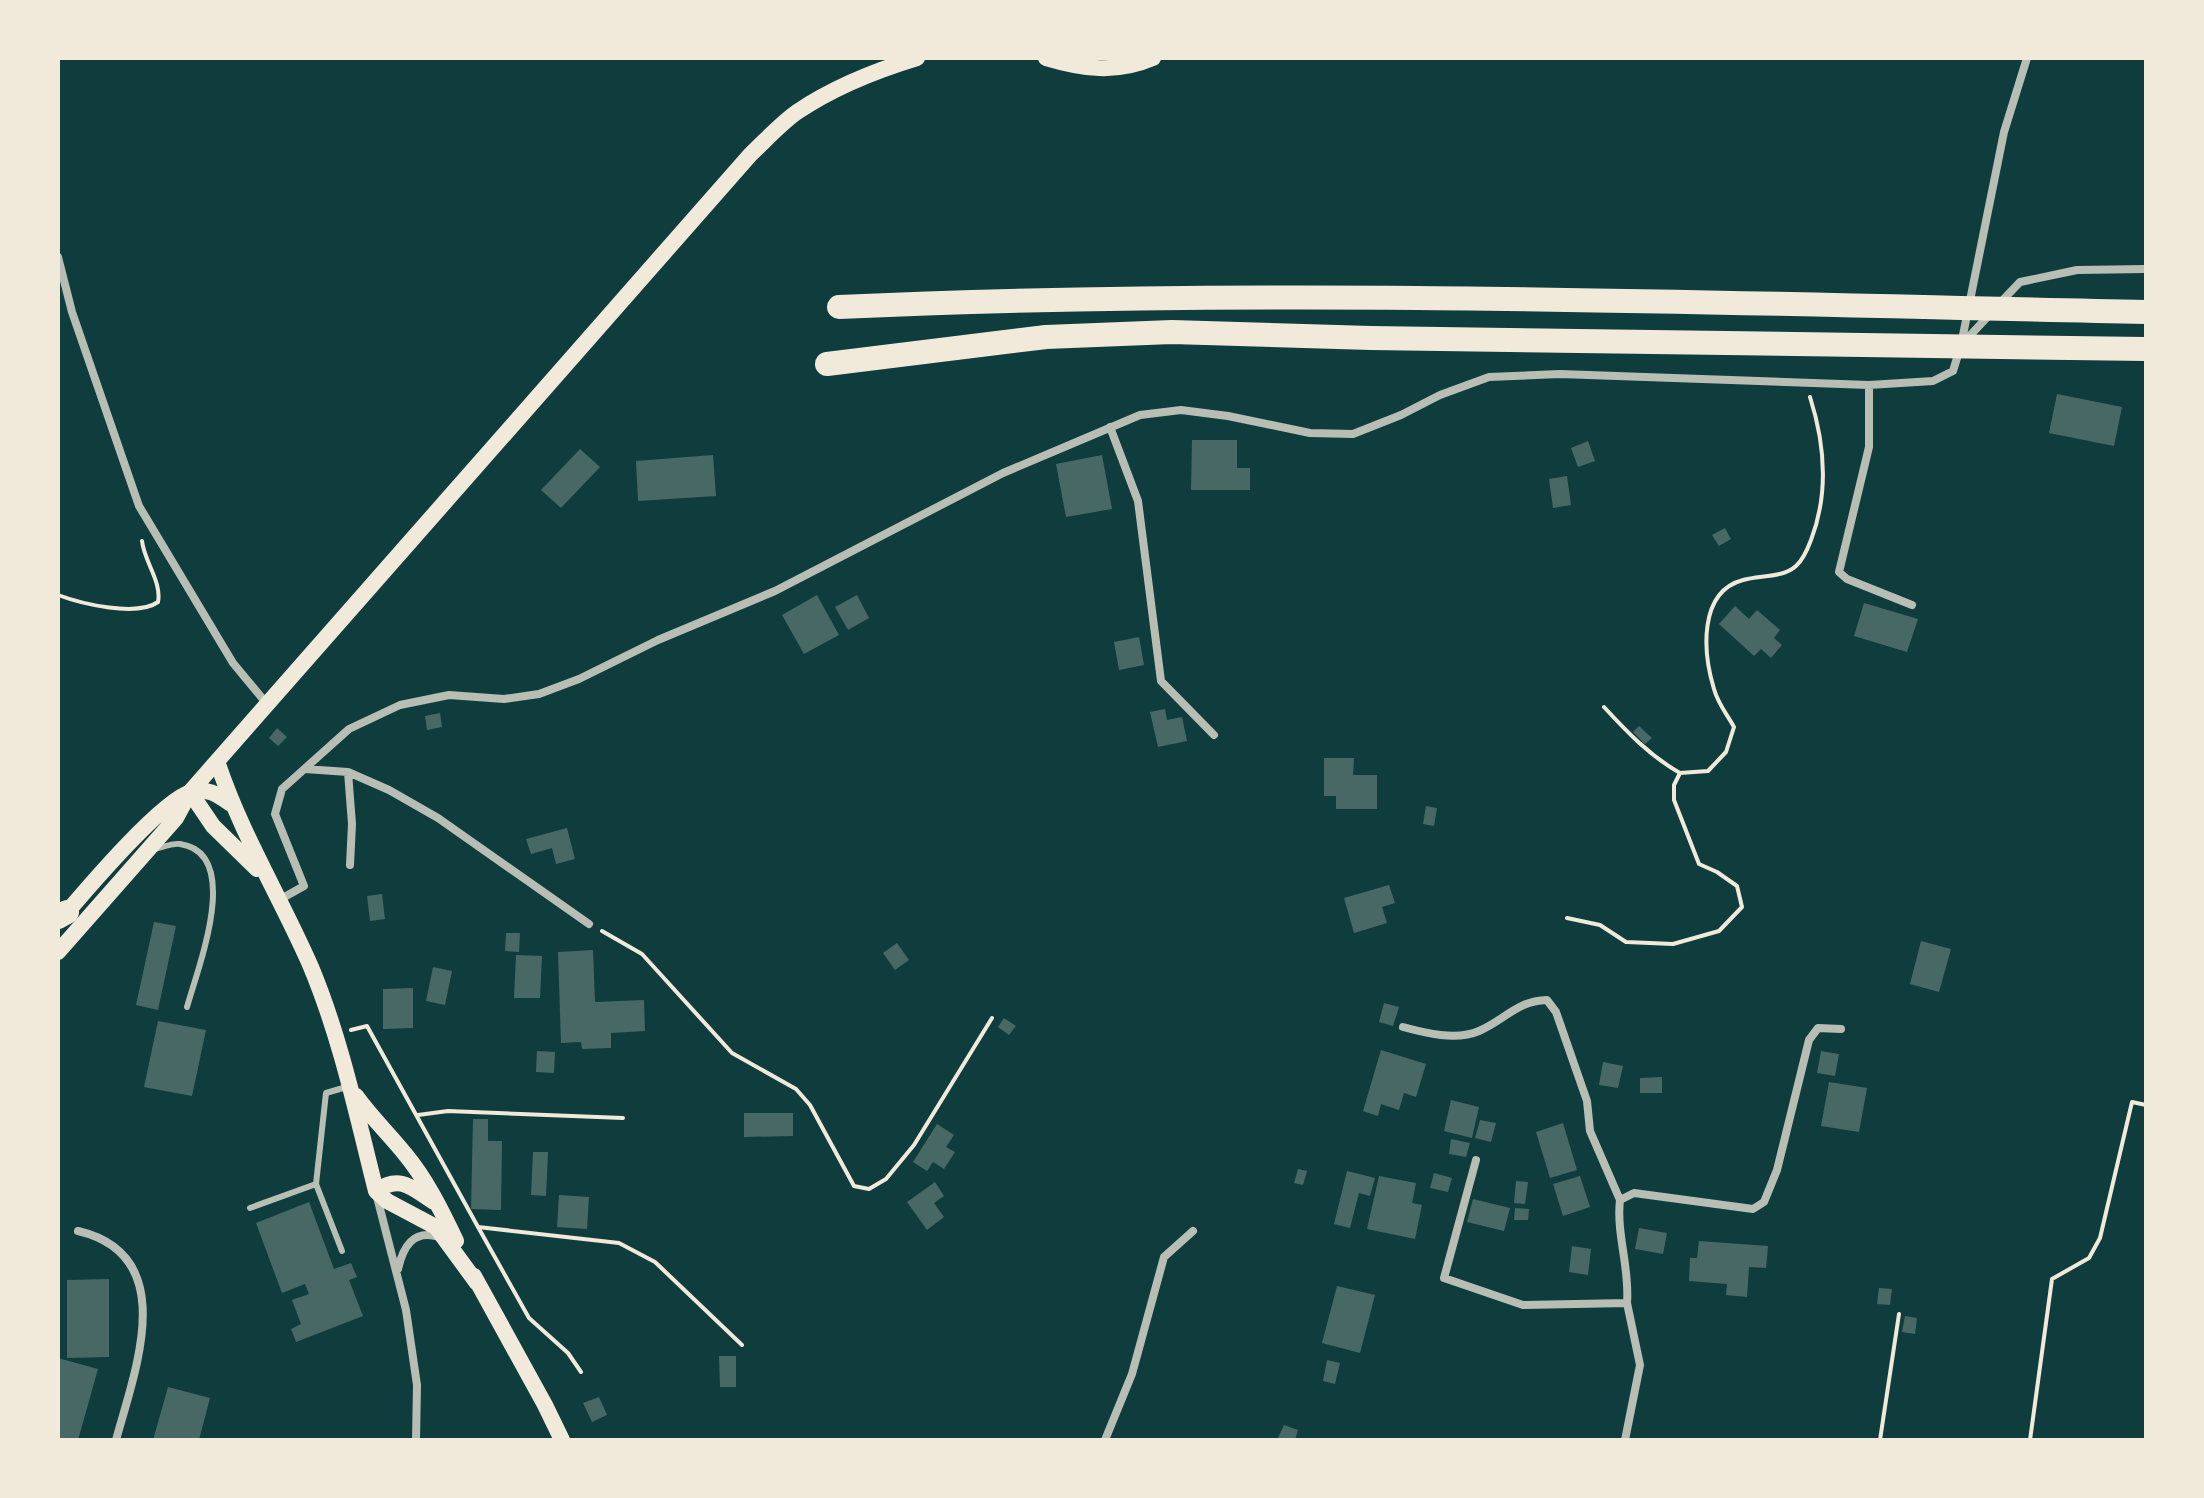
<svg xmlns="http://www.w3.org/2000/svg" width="2204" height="1498" font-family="Ubuntu,sans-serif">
	<rect width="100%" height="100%" fill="#0f3d3e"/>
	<!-- building -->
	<path fill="#486865" d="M2057,394L2122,407L2114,446L2049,433Z
		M1192,440H1237V468H1250V490H1191Z
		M1588,441L1595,461L1578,467L1571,448Z
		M580,449L600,467L561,508L541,490Z
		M713,455L716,496L638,501L636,461Z
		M1102,455L1112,509L1066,517L1056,464Z
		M1567,476L1571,505L1553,508L1549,479Z
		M1725,528L1731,539L1719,546L1712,535Z
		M817,595L839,635L804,654L782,615Z
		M857,595L869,618L848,630L835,607Z
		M1864,603L1918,619L1907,652L1854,636Z
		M1735,606L1749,619L1757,610L1780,630L1774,638L1782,645L1771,658L1761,649L1754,656L1719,624Z
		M1139,637L1144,665L1119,670L1114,642Z
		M1165,709L1167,720L1182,717L1187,741L1158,747L1150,712Z
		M440,713L442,727L427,730L425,716Z
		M1639,726L1652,738L1645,744L1633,732Z
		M277,728L287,737L278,746L269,738Z
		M1324,758H1354L1353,775H1377V809H1336V796H1324Z
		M1426,806L1437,808L1434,826L1423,824Z
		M567,828L575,859L556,864L552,848L531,854L526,839Z
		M1389,885L1395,903L1382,907L1387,923L1354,933L1344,898Z
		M382,894L385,919L370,921L367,896Z
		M154,922L176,926L158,1010L136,1005Z
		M506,933H520L519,952L505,951Z
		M1921,941L1951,949L1939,992L1910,984Z
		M897,943L909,960L895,970L883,953Z
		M593,950L595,1002L644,1000L645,1031L611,1033V1048L582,1049L581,1042L561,1043L558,952Z
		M516,955L542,956L540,998H514Z
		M433,967L452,971L445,1005L426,1001Z
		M413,988V1028L383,1029V989Z
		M1384,1003L1399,1007L1393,1026L1379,1022Z
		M1004,1018L1016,1026L1009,1035L998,1027Z
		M158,1021L206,1030L192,1096L144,1087Z
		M1381,1050L1426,1064L1416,1097L1404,1093L1399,1110L1381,1104L1378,1116L1363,1111Z
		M537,1051L555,1052L554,1073L536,1072Z
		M1821,1051L1839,1054L1835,1076L1817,1073Z
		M1603,1062L1623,1066L1618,1088L1599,1085Z
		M1662,1077V1093H1640V1078Z
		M1829,1082L1867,1088L1859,1132L1821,1126Z
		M1451,1100L1479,1107L1472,1138L1444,1131Z
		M744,1113H793V1136L744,1137Z
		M473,1119H488V1141H502L501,1210L471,1209Z
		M1480,1120L1496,1123L1491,1142L1475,1138Z
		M1563,1123L1577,1170L1550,1178L1536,1132Z
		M937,1124L954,1135L946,1147L955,1152L944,1169L933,1162L927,1171L913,1162Z
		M1451,1139L1470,1143L1466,1157L1449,1154Z
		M533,1152H548L546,1196L531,1195Z
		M1298,1169L1307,1171L1303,1185L1294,1183Z
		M1347,1171L1375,1178L1370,1196L1359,1193L1350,1228L1334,1224Z
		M1434,1173L1452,1178L1448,1192L1430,1188Z
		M1379,1176L1416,1183L1412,1203L1422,1205L1415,1239L1367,1229Z
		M1580,1176L1590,1207L1563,1216L1553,1184Z
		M1516,1181L1528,1182L1525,1204L1514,1203Z
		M935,1182L944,1196L934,1203L944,1217L927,1230L907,1202Z
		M559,1195L589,1197L587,1229L557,1227Z
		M1473,1199L1510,1208L1504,1231L1467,1222Z
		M309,1202L334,1269L351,1263L357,1277L349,1280L363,1316L296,1342L291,1329L301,1324L292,1300L309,1294L305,1284L282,1293L256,1223Z
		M1515,1208L1529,1209L1528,1220H1514Z
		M1639,1228L1667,1233L1663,1254L1635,1249Z
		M1699,1241L1768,1246L1766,1268L1749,1267L1747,1297L1726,1295L1727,1284L1689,1281L1690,1258H1697Z
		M1572,1246L1591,1249L1588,1275L1569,1272Z
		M109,1279V1357L67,1358V1280Z
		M1337,1286L1375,1295L1360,1353L1322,1343Z
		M1879,1288L1892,1289L1890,1305L1877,1304Z
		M1905,1316L1917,1318L1915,1334L1902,1332Z
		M719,1356H736V1387H720Z
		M58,1358L98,1369L78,1440H58Z
		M1327,1360L1340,1363L1335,1384L1323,1381Z
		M168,1387L210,1398L199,1440H153Z
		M599,1397L607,1415L592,1422L583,1403Z
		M1284,1425L1298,1430L1295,1440H1277Z"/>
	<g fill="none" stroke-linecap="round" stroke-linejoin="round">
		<!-- path -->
		<path stroke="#f1e9da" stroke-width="4" d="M58,595C82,604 137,617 158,602C162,582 144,561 142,541
			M1604,707C1627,732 1650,756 1680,773
			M1567,918L1600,925L1626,942L1673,944L1719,931L1742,907L1737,886L1717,872L1699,864L1674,800V785L1680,773L1708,771L1726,752L1734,727C1727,714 1718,704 1714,689C1703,653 1698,592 1743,580C1759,575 1783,578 1796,566C1803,560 1808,548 1811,540C1829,493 1825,444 1810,397
			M602,931L642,954L732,1053L796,1089L810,1105L854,1186L869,1189L886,1179L914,1145L992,1018
			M351,1030L367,1026L478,1227L619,1243L655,1262L742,1345
			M418,1115L448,1111L623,1118
			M478,1227L529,1318L568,1353L581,1372
			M1880,1440L1899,1314
			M2030,1440L2052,1279L2089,1258L2100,1238L2132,1102L2146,1105"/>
		<!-- service -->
		<path stroke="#b8beb3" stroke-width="6" d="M155,849C163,847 173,843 180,844C244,853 197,970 187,1007
			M250,1208L316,1184
			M342,1251L316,1184L326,1093L350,1086"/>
		<!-- minor -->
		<path stroke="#b8beb3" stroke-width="8" d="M58,257L72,312L139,506L233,663L267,704
			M2000,303L2020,282L2077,270L2146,269
			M1965,341L1991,313
			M1869,385V447L1839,572L1847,579L1912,605
			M1110,427L1138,501L1161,681L1214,735
			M305,769L348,772L389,790L438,818L589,924
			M348,772L352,824L350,865
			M279,900L304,886L275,814L282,789L349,729L400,705L449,695L504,699L539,694L579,679L658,640L775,591L1003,473L1140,415L1181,410L1228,416L1310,433L1353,434L1401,415L1440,395L1489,377L1560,374L1869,385L1933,381L1953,371L1961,345L2004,132L2027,58
			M1403,1027C1425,1033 1456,1041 1479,1031C1505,1020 1516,1001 1547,1000L1556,1012L1587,1101L1590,1131L1620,1200
			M1476,1160L1444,1278L1523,1305L1627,1303L1640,1365L1625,1440
			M377,1197L406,1310L417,1385L416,1440
			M78,1231C181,1255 135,1370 116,1440
			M398,1269C403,1247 413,1229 439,1237
			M1627,1303C1630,1268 1616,1234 1620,1200L1634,1193L1753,1209L1764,1202L1777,1170L1809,1040L1818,1028L1841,1029
			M1105,1440L1132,1374L1164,1257L1193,1231"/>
		<!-- secondary -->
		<path stroke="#f1e9da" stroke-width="16" d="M1046,58C1083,69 1116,74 1153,58
			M217,761C241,834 281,898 311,967C341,1039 357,1116 376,1191L387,1201L436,1227L477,1283
			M190,792L213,826L257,869
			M62,918C85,891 161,801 191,792C207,787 218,795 231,804
			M58,952L176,818L190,792L750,155C765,141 780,124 797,112C834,87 874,71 917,58
			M356,1096C371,1117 389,1134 405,1154C426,1179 442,1211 456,1241
			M376,1191C400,1174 412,1188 434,1202
			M474,1276L545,1405L562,1440"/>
		<!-- motorway -->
		<path stroke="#f1e9da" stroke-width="24" d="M839,307C1275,287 1711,303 2146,312
			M827,364L1046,337L1172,332L1371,338L2146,349
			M58,917L67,912"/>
	</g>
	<!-- border -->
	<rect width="2204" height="1498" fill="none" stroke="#f1e9da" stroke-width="120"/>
</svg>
